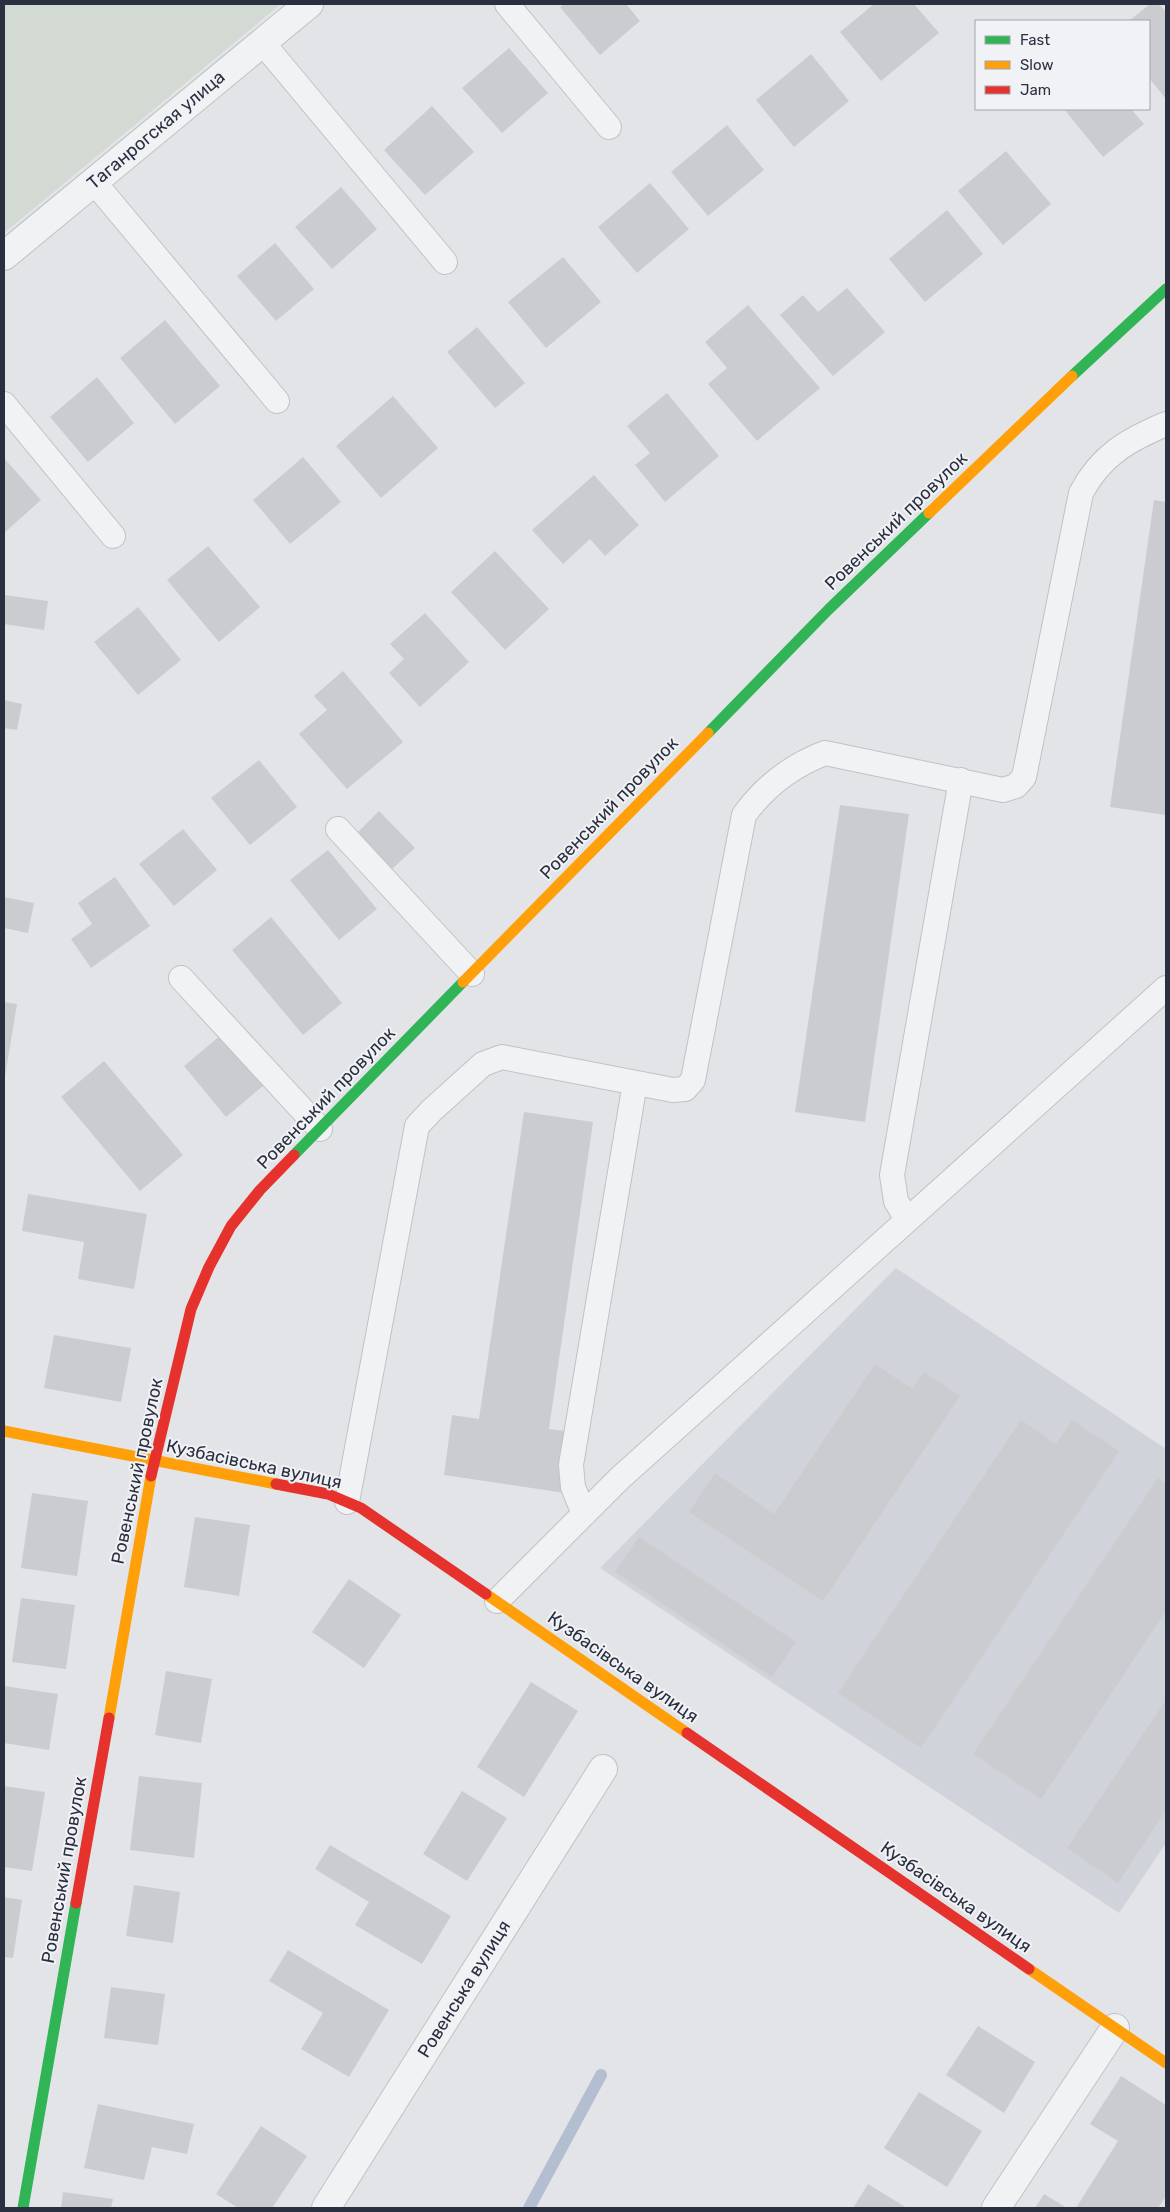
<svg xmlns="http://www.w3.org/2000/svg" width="1170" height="2212" font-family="Rubik,sans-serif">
	<rect width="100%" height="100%" fill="#e3e4e7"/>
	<!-- built -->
	<path fill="#d1d3da" d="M896,1268L1166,1449V1843L1119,1913L600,1568Z"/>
	<!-- green -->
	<path fill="#d2dad3" d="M4,4H281L4,233Z"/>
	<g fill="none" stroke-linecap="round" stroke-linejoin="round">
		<!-- stream -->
		<path stroke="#b3bed0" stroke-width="12" d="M529,2208L601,2075"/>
	</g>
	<!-- building -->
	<path fill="#cbcccf" d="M564,4H626L640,21L600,55L560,7Z
		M874,4H914L939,33L881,81L840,32Z
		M1150,4H1159L1166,12V99L1149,78V21H1129Z
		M509,48L548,93L502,133L462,88Z
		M811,54L849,101L794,147L756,100Z
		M432,106L474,152L425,195L384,150Z
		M1064,109H1131L1144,124L1103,157Z
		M727,125L764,170L708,216L671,172Z
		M1006,151L1051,204L1003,245L958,191Z
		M650,183L689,229L637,273L598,227Z
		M341,187L377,229L332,269L295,227Z
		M947,210L983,254L925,302L889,259Z
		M275,243L314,289L276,321L237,276Z
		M563,257L601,302L546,348L508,302Z
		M847,288L885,332L833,376L780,315L803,295L818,312Z
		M748,305L820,388L757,441L708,384L727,368L705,342Z
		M165,320L220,386L175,424L120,358Z
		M477,327L525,383L495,408L447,352Z
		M97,377L134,423L88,462L50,417Z
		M667,393L719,456L665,502L635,465L650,453L627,426Z
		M393,396L438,448L381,498L336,446Z
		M303,457L341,502L290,544L253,500Z
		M4,458L41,500L4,533Z
		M594,475L639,525L605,556L590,539L563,564L532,530Z
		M1154,500L1166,502V815L1110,807Z
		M208,546L260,607L219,642L167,580Z
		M495,551L549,609L505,650L451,592Z
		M4,595L48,601L44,630L4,624Z
		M138,607L181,660L138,695L94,642Z
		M425,613L469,662L420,707L389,673L404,659L390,644Z
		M343,671L403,742L347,789L299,734L327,710L314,696Z
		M4,700L22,704L17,730L4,728Z
		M259,760L297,807L250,845L211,798Z
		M840,805L909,814L865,1122L795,1112Z
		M379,811L415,848L392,869L357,833Z
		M183,829L217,870L174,906L139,864Z
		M328,850L377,909L339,940L290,880Z
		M115,877L150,926L91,968L71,939L92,924L78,903Z
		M4,897L34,903L28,933L4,928Z
		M271,917L342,1003L303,1035L232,950Z
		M4,1002L17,1004L5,1076H4Z
		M221,1035L263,1086L226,1117L184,1066Z
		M104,1061L183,1155L140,1191L61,1097Z
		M524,1112L593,1122L549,1429L574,1432L565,1493L444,1475L452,1415L479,1419Z
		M28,1194L147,1214L134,1289L78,1279L84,1242L22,1231Z
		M54,1335L131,1348L121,1402L44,1388Z
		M875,1364L912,1389L924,1372L960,1396L823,1601L689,1512L715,1473L774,1514Z
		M1021,1420L1056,1444L1072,1420L1119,1451L921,1748L838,1693Z
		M1158,1478L1166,1484V1611L1041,1799L973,1754Z
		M32,1493L88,1501L77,1576L21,1568Z
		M195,1517L250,1525L239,1596L184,1587Z
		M639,1537L796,1642L772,1677L615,1572Z
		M349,1579L401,1615L364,1668L312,1632Z
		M21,1598L75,1605L66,1669L12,1662Z
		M166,1671L212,1679L201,1743L155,1735Z
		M531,1682L578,1711L524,1797L477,1767Z
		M4,1686L58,1694L49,1750L4,1743Z
		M1166,1700V1810L1118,1883L1067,1848Z
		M139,1776L202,1783L194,1858L130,1850Z
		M4,1786L45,1792L32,1871L4,1867Z
		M462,1791L507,1818L467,1881L423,1854Z
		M330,1845L451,1916L422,1964L355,1925L369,1902L315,1869Z
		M134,1885L180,1892L173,1943L126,1936Z
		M4,1897L22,1900L13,1958L4,1957Z
		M288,1950L389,2010L349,2077L301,2049L323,2013L269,1981Z
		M111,1987L165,1994L158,2045L104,2038Z
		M978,2026L1035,2062L1004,2113L946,2075Z
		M1121,2076L1166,2105V2196L1158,2208H1076L1118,2141L1090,2124Z
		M919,2092L982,2131L947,2187L884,2148Z
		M98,2104L194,2124L187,2154L152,2147L144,2180L84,2168Z
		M261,2126L307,2156L272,2208H238L216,2194Z
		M868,2184L907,2208H853Z
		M63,2192L113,2199L111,2208H61Z
		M1044,2194L1067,2208H1035Z"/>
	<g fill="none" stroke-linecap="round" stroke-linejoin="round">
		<defs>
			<path id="lane" d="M507,4L609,127
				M262,42L445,262
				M94,182L277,401
				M4,404L113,536
				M338,829L472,974
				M181,978L320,1129
				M907,1220L896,1201L892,1175L961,780
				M347,1502L417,1126L432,1110L483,1064L502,1057L673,1090L685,1089L693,1080L744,815C765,786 791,766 825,753L1003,790L1016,786L1024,777L1081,493C1101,455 1128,440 1166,424
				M584,1514L573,1487L571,1465L635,1083
				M497,1601L620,1478L1166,988"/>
			<path id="street" d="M4,256L309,4
				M326,2208L603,1769
				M996,2208L1115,2028"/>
		</defs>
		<!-- lane casing -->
		<use href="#lane" stroke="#c1c2c5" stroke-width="26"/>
		<!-- street casing -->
		<use href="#street" stroke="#c1c2c5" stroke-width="30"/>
		<!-- lane -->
		<use href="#lane" stroke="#f1f2f4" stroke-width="24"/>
		<!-- street -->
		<use href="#street" stroke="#f1f2f4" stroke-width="28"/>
		<!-- fast -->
		<path stroke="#30b455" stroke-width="11" d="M1072,376L1166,289
			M708,733L829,609L929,513
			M294,1155L463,982
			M23,2208L76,1903"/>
		<!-- slow -->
		<path stroke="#ff9f0a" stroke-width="11" d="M929,513L1072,376
			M463,982L708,733
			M4,1431L276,1484
			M486,1594L687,1733
			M109,1718L151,1476
			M1029,1969L1166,2063"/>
		<!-- jam -->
		<path stroke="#e5322d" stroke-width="11" d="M151,1476L191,1309L209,1267L231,1226L260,1190L294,1155
			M276,1484L328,1494L361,1508L486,1594
			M687,1733L1029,1969
			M76,1903L109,1718"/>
	</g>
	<g text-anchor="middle" stroke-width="4" stroke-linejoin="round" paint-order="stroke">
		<!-- street labels -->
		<g font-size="18" fill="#2a303f" stroke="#f0f2f6">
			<text transform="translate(156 130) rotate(-40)" y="6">Таганрогская улица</text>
			<text transform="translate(896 521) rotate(-44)" y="6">Ровенський провулок</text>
			<text transform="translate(609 808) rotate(-46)" y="6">Ровенський провулок</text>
			<text transform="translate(326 1098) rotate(-46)" y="6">Ровенський провулок</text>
			<text transform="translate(254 1464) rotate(12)" y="6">Кузбасівська вулиця</text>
			<text transform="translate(137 1471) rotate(-78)" y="6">Ровенський провулок</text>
			<text transform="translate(623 1667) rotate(35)" y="6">Кузбасівська вулиця</text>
			<text transform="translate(64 1870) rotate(-80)" y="6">Ровенський провулок</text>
			<text transform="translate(956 1897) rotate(35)" y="6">Кузбасівська вулиця</text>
			<text transform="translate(464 1989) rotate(-58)" y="6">Ровенська вулиця</text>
		</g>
	</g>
	<!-- border -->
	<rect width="1170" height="2212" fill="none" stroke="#2a303f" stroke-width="10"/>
	<!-- legend -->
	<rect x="975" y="20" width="175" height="90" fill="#f0f2f6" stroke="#a1a4ad"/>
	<rect x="985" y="36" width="25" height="8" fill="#30b455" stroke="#a1a4ad"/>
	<text x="1020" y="45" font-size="15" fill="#2a303f">Fast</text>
	<rect x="985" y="61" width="25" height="8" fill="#ff9f0a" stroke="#a1a4ad"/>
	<text x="1020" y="70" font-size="15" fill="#2a303f">Slow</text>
	<rect x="985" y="86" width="25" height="8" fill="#e5322d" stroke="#a1a4ad"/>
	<text x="1020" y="95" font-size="15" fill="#2a303f">Jam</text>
</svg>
